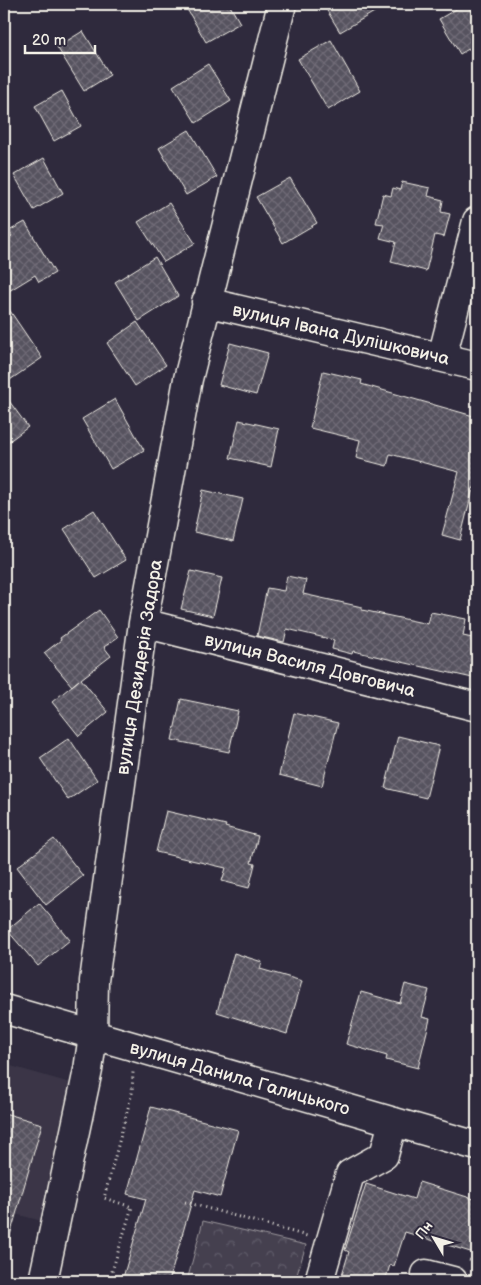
<svg xmlns="http://www.w3.org/2000/svg" width="481" height="1285" font-family="'Balsamiq Sans',sans-serif">
	<defs>
		<pattern id="park-crowns" width="20" height="18" patternUnits="userSpaceOnUse" patternTransform="scale(1.25)"><rect width="20" height="18" fill="#454050"/><path d="M2 6a3 3 0 1 1 6 0M12 15a3 3 0 1 1 6 0" fill="none" stroke="#605c69"/></pattern>
		<pattern id="building-cross-hatch" width="8" height="8" patternUnits="userSpaceOnUse" patternTransform="scale(1.25)"><rect width="8" height="8" fill="#56525f"/><path d="M0 0l8 8M0 8l8-8" fill="none" stroke="#6f6b76"/></pattern>
	</defs>
	<rect width="100%" height="100%" fill="#2f2a3d"/>
	<filter id="ink" filterUnits="userSpaceOnUse"><feTurbulence type="fractalNoise" baseFrequency=".02" numOctaves="2"/><feDisplacementMap in="SourceGraphic" scale="10" xChannelSelector="R" yChannelSelector="G"/><feConvolveMatrix kernelMatrix="1 2 1 2 8 2 1 2 1" color-interpolation-filters="sRGB"/></filter>
	<g filter="url(#ink)">
		<!-- built -->
		<path fill="#3b3647" d="M4,1064L74,1084L42,1221L4,1211Z"/>
		<!-- park -->
		<path fill="url(#park-crowns)" stroke="#9c989c" d="M203,1221L306,1245L295,1281H187Z"/>
		<!-- building -->
		<path fill="url(#building-cross-hatch)" stroke="#f4f1e8" d="M184,4H229L240,23L206,42Z
			M323,4H388L340,32Z
			M465,4H468L477,20V44L460,54L439,19Z
			M83,31L110,75L84,91L57,47Z
			M331,40L360,91L328,110L298,59Z
			M208,64L231,101L196,123L173,86Z
			M62,91L81,126L54,141L35,106Z
			M189,130L217,177L186,195L159,148Z
			M44,158L63,193L34,210L14,175Z
			M290,178L317,223L283,243L256,197Z
			M402,182L430,188L428,196L443,200L441,212L450,214L444,237L435,235L426,271L391,262L396,242L380,238L384,224L376,223L383,194L391,196L393,188L400,190Z
			M169,203L195,243L164,262L138,222Z
			M25,222L55,273L39,282L35,275L4,294V241L12,236L9,231Z
			M155,257L178,296L139,321L115,282Z
			M4,302L42,358L4,384Z
			M137,322L166,365L135,386L107,343Z
			M230,343L268,353L256,395L219,385Z
			M323,371L362,380L361,384L477,417V489L473,488L460,540L442,535L459,472L390,454L387,466L356,458L360,440L310,428Z
			M4,394L28,427L4,445Z
			M115,399L144,450L111,469L82,419Z
			M239,420L279,429L271,467L230,458Z
			M203,490L243,499L233,541L194,532Z
			M94,510L126,560L96,578L64,529Z
			M191,571L222,578L213,616L181,609Z
			M287,576L306,580L303,594L362,607V610L428,624L431,612L466,619L463,636L477,639V679L353,651L352,654L332,649L334,640L287,629L284,642L257,636L267,588L284,591Z
			M99,610L118,637L104,647L111,656L81,679L108,712L79,736L52,702L79,680L72,686L44,653L61,640L60,638Z
			M181,699L238,711L229,752L172,740Z
			M294,713L338,723L322,786L279,775Z
			M398,736L439,746L426,798L385,788Z
			M69,738L97,780L68,800L40,758Z
			M166,811L226,825L225,827L258,836L251,863L255,864L249,888L222,881L226,868L156,852Z
			M54,839L83,876L46,905L17,867Z
			M39,903L70,940L38,966L7,930Z
			M234,953L262,962L260,969L302,981L287,1034L217,1012Z
			M405,984L429,990L422,1017L430,1019L418,1068L386,1060L387,1056L346,1044L361,992L400,1003Z
			M151,1107L238,1130L220,1197L195,1190L169,1281H122L146,1199L127,1194Z
			M4,1113L42,1124L9,1239L4,1238Z
			M419,1182L477,1200V1254L405,1232L394,1266L390,1265L385,1281H340L349,1252L345,1250L366,1184L414,1199Z"/>
		<g fill="none" stroke-linecap="round" stroke-linejoin="round">
			<defs>
				<path id="minor" d="M206,302L477,366
					M442,357L477,221
					M143,623L477,707
					M426,1274L453,1281
					M43,1281L88,1070L93,1035L94,981L143,623L188,379L282,4
					M319,1281L350,1174L384,1155L393,1122"/>
				<path id="major" d="M4,1009L477,1146"/>
			</defs>
			<!-- minor casing -->
			<use href="#minor" stroke="#f4f1e8" stroke-width="31"/>
			<!-- major casing -->
			<use href="#major" stroke="#f4f1e8" stroke-width="31"/>
			<!-- path -->
			<path stroke="#f4f1e8" stroke-width="3" stroke-dasharray="1 4" stroke-linecap="butt" d="M185,1202L307,1236
				M469,1260L477,1262
				M109,1281L132,1207L104,1198L132,1093L133,1072"/>
			<!-- minor -->
			<use href="#minor" stroke="#2f2a3d" stroke-width="28"/>
			<!-- major -->
			<use href="#major" stroke="#2f2a3d" stroke-width="28"/>
		</g>
	</g>
	<g text-anchor="middle" stroke-width="4.5" stroke-linejoin="round" paint-order="stroke">
		<!-- street labels -->
		<g font-size="18" fill="#f4f1e8" stroke="#2f2a3d">
			<text transform="translate(341 334) rotate(13)" y="6">вулиця Івана Дулішковича</text>
			<text transform="translate(310 665) rotate(14)" y="6">вулиця Василя Довговича</text>
			<text transform="translate(139 667) rotate(-81)" y="6">вулиця Дезидерія Задора</text>
			<text transform="translate(240 1078) rotate(16)" y="6">вулиця Данила Галицького</text>
		</g>
	</g>
	<!-- margin -->
	<rect width="481" height="1285" fill="none" stroke="#2f2a3d" stroke-width="20"/>
	<rect x="10" y="10" width="461" height="1265" fill="none" stroke="#f4f1e8" stroke-width="2" filter="url(#ink)"/>
	<!-- north arrow -->
	<g transform="translate(434 1238) rotate(308)" stroke="#2f2a3d" stroke-width="4" paint-order="stroke">
	<path d="M0-4L9 19L0 12L-9 19Z" fill="#f4f1e8"/>
	<text y="-8" font-size="14" font-weight="bold" text-anchor="middle" fill="#f4f1e8">Пн</text>
	</g>
	<!-- scale -->
	<path d="M25 45v8h70v-8" fill="none" stroke="#f4f1e8" stroke-width="2.5"/>
	<text x="32" y="45" font-size="15" fill="#f4f1e8" stroke="#2f2a3d" stroke-width="4" paint-order="stroke">20 m</text>
</svg>
